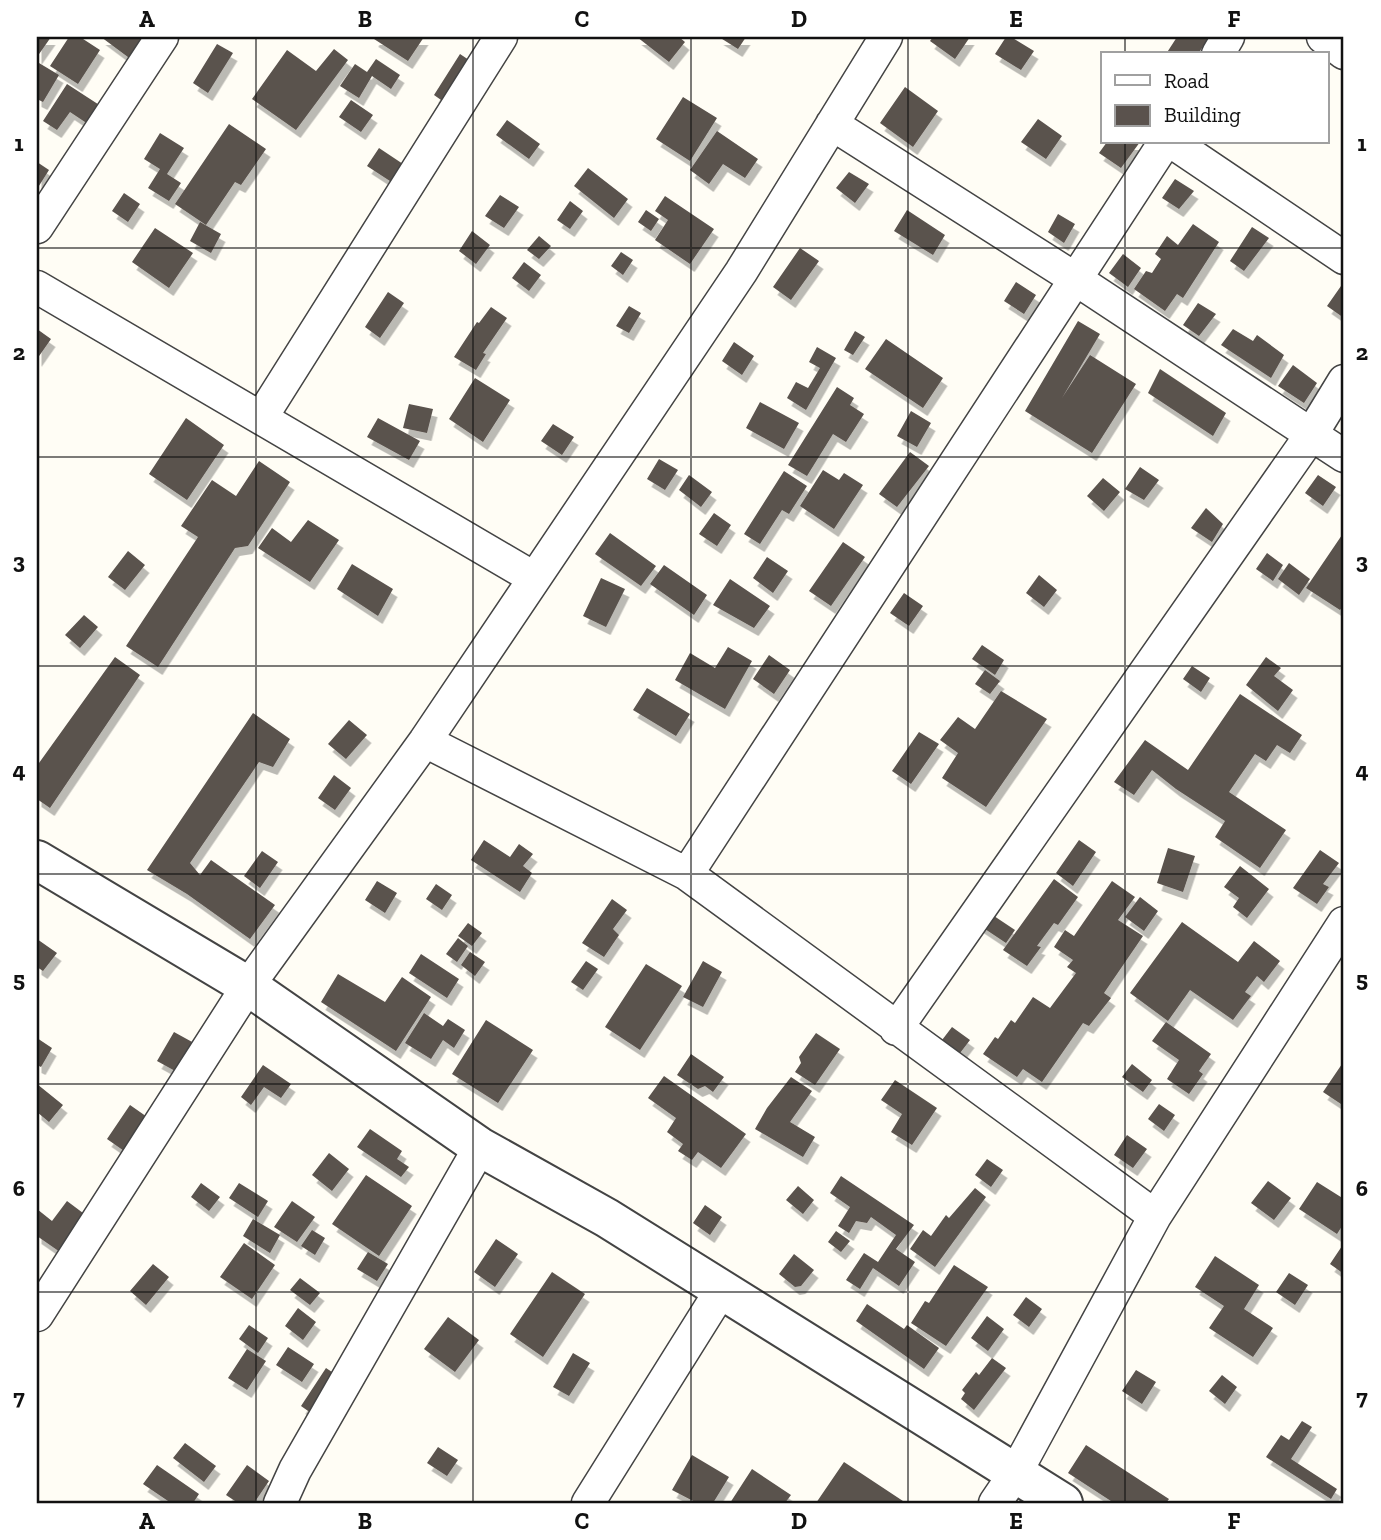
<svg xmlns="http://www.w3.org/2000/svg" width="1381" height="1540" font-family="'Zilla Slab',serif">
	<defs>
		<filter id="shadow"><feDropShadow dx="4.5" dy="8" stdDeviation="0" flood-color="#0004"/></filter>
	</defs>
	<rect width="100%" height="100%" fill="#fffdf5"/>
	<!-- building -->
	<path fill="#5a524d" filter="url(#shadow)" d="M37,37H51L37,57Z
		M69,37H80L100,50L78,84L50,66Z
		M101,37H156L136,63Z
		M375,37H424L408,61L374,39Z
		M637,37H679L685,42L669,62Z
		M719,37H746L738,49Z
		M933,37H970L955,59L930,41Z
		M1006,37H1011L1034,51L1021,70L995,54Z
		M1177,37H1209L1198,54H1166Z
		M217,44L233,53L208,93L193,83Z
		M334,49L348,60L296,130L252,99L287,50L316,71Z
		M460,54L478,66L451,107L434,95Z
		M376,59L400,75L391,89L372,76L359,98L340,86L355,64L367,72Z
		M39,63L59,75L43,102L37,99V68Z
		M67,84L107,110L94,128L70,112L57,130L43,121Z
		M905,87L938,111L913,147L880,123Z
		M683,97L717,118L690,161L656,139Z
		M351,100L373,115L361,132L339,117Z
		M1038,119L1062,136L1046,159L1021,142Z
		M507,120L540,144L529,159L496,135Z
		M229,124L266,149L241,185L235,182L206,225L175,204Z
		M717,131L758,159L745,178L723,164L709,184L690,170Z
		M160,133L184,148L167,174L181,183L169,201L148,188L160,169L144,159Z
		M1107,142H1140L1121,168L1099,153Z
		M379,148L406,166L393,183L367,166Z
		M37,162L49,170L37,189Z
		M588,168L628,199L614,218L574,186Z
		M849,172L869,184L855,203L836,188Z
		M1175,179L1194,191L1179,209L1162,198Z
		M124,193L140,204L128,222L112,211Z
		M500,195L519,207L504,228L485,216Z
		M665,196L714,229L690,264L655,240L668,220L655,211Z
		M570,201L583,211L570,229L557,220Z
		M646,210L659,219L651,231L638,222Z
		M907,210L945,235L933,255L894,231Z
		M1058,214L1075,224L1064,243L1048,232Z
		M200,222L221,234L211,253L190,241Z
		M1193,224L1219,242L1183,298L1177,294L1165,311L1134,289L1146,271L1152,273L1161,259L1155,254L1167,236L1178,245Z
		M1252,227L1269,238L1244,271L1230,261Z
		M155,228L193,253L169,288L132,262Z
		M472,231L490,245L476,264L459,251Z
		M539,236L551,246L539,259L527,250Z
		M800,248L819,261L791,300L773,287Z
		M621,252L633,260L623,275L611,266Z
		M1123,254L1141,268L1128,287L1109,273Z
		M524,262L541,275L529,291L512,278Z
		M1016,282L1036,295L1024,314L1004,301Z
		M1341,286L1344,289V318L1327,306Z
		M388,292L404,303L380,338L365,327Z
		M1198,303L1216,314L1199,336L1183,325Z
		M629,306L641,313L629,333L616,326Z
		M491,307L507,318L483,353L486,354L476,370L454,357L477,322L479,323Z
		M1078,321L1100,334L1062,398L1090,355L1136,384L1092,453L1025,411Z
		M37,329L51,339L37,359Z
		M1233,329L1253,341L1257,335L1284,355L1271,378L1221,345Z
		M855,331L865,337L853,355L844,350Z
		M886,339L943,378L923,408L865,369Z
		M734,342L754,356L742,375L722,361Z
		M817,347L836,358L806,410L787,398L796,382L808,388L820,368L809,362Z
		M1293,365L1317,383L1304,403L1278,386Z
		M1160,369L1226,413L1213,436L1148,393Z
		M475,378L510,400L483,442L449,419Z
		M837,387L854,398L850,405L864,414L846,442L833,434L807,476L788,465Z
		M760,402L799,423L784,449L746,428Z
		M409,404L433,409L427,433L403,428Z
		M911,411L931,423L917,447L897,436Z
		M186,418L224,445L187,500L149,474Z
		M378,418L420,441L409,460L367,437Z
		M553,424L574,437L562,455L541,441Z
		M910,452L929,466L897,507L879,494Z
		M659,459L678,470L665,490L647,479Z
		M259,461L290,482L248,546L235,548L158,667L126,646L198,537L181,526L212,480L236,496Z
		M1140,467L1159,480L1144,500L1125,489Z
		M823,470L839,480L844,473L863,485L834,529L800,506Z
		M784,471L807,486L789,514L782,510L760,544L744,534Z
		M689,475L712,492L701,507L679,490Z
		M1318,475L1336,487L1323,506L1305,493Z
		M1103,478L1120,492L1104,511L1087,496Z
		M1206,508L1223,524L1212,542L1191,528Z
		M714,513L731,525L717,546L699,534Z
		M308,520L339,540L310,582L258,548L272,528L291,542Z
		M1344,532V605L1340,610L1306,588Z
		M610,533L656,566L641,586L595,554Z
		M843,542L865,557L831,606L809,591Z
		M128,551L145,565L125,590L108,577Z
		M1267,553L1283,565L1273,581L1256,569Z
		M767,557L788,571L773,593L753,578Z
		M1289,563L1310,579L1299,595L1278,579Z
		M352,564L393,589L378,616L337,589Z
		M664,565L707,595L694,615L650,584Z
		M1039,575L1057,590L1044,607L1026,593Z
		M601,578L625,589L606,627L583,616Z
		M730,579L770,606L754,628L713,605Z
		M904,593L923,606L909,626L890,613Z
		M84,615L98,627L80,648L65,635Z
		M982,645L1004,660L995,675L972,659Z
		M728,647L752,661L725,709L675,680L690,653L715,668Z
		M769,655L790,670L774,694L753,679Z
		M115,657L140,675L50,808L37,799V762L39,763Z
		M1266,657L1281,668L1274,676L1293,690L1278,711L1246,685Z
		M1192,666L1210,678L1201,692L1183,679Z
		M985,670L1000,681L990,694L975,684Z
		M647,688L690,714L676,736L633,710Z
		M1001,691L1047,719L986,807L942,778L958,753L940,740L958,717L975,729Z
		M1240,694L1302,735L1290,753L1277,745L1266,761L1255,754L1229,792L1286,830L1260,868L1215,837L1225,821L1176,789L1152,770L1134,795L1114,782L1145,740L1188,770Z
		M253,713L290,739L273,767L259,762L190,863L200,875L211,860L275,905L250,939L187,894L147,870Z
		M349,720L367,735L346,759L328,744Z
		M919,732L939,744L911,784L892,771Z
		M334,775L351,788L335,810L318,798Z
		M484,840L510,857L519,844L533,854L523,866L532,873L520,892L471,860Z
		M1079,840L1096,852L1073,886L1056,873Z
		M1168,848L1195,856L1183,892L1157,883Z
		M1320,850L1339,863L1323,884L1329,887L1317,904L1293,888Z
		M262,851L278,862L260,888L244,876Z
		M1240,866L1269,889L1247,918L1233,907L1239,898L1224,887Z
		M1054,879L1078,897L1058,925L1054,923L1037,946L1041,947L1027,966L1003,950Z
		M377,881L397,893L385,913L365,900Z
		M1112,881L1135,897L1118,920L1143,936L1104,993L1111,998L1089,1026L1083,1023L1042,1082L1023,1069L1017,1077L983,1054L995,1037L998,1039L1011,1020L1015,1023L1033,997L1050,1008L1076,973L1067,967L1073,960L1054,947L1065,930L1074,936Z
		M436,884L452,895L442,910L426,899Z
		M1140,897L1158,911L1144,931L1125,917Z
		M612,899L627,910L613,929L619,935L604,957L582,943Z
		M982,908L1015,930L1006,943L973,921Z
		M1182,922L1238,962L1254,941L1280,961L1264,982L1257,976L1245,992L1251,996L1233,1020L1190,990L1168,1021L1130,993Z
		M468,923L482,933L472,946L458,936Z
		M458,938L468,946L457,962L446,954Z
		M37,939L57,953L43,971L37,967Z
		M470,952L485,962L475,976L461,965Z
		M421,954L459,979L447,998L409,973Z
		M586,961L598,969L583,990L571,982Z
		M703,961L722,972L703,1007L683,997Z
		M646,964L682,986L640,1050L605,1027Z
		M338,974L385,1002L402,977L431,997L396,1051L321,1002Z
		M424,1013L443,1026L448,1019L465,1030L454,1048L443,1040L431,1059L405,1043Z
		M486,1020L533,1050L498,1103L452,1074Z
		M1166,1022L1211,1054L1199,1071L1203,1074L1189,1094L1167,1079L1179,1060L1152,1041Z
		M952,1027L970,1040L957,1057L939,1044Z
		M174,1032L194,1043L177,1072L157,1061Z
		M816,1033L840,1049L815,1085L795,1072L801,1063L799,1057Z
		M37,1038L52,1048L41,1067L37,1065Z
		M691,1054L724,1077L713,1092L705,1086L698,1089L677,1075Z
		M1132,1064L1152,1080L1143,1092L1122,1077Z
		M1342,1064L1344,1065V1106L1323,1092Z
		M263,1065L291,1084L281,1098L264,1087L251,1105L241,1097Z
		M664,1076L746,1134L721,1168L698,1152L692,1160L678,1151L683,1144L667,1132L676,1118L648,1098Z
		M791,1077L812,1091L790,1122L815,1137L803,1157L755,1129L767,1108Z
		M895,1080L937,1108L912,1145L891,1132L902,1114L881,1100Z
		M37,1084L63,1105L49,1122L37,1112Z
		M1159,1104L1175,1115L1164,1131L1148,1119Z
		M130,1105L150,1119L127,1153L107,1139Z
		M370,1129L402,1151L397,1159L409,1167L401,1177L357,1147Z
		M1127,1135L1147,1149L1133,1168L1114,1155Z
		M329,1153L349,1169L332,1191L312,1175Z
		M987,1159L1003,1170L991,1187L975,1175Z
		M366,1175L412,1206L379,1256L332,1224Z
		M841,1176L914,1225L896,1249L915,1262L899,1286L873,1268L860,1289L846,1280L864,1253L878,1262L896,1235L871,1217L867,1223L856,1221L849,1233L838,1226L850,1207L830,1193Z
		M1268,1181L1291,1198L1274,1220L1251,1203Z
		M1317,1182L1344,1199V1223L1337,1234L1299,1209Z
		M201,1183L220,1197L209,1211L191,1197Z
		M239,1183L268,1201L258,1217L229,1198Z
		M798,1186L814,1200L803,1214L786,1200Z
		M975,1188L986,1197L935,1267L910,1249L923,1230L931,1236L946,1215L949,1218Z
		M67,1201L87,1216L60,1252L37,1236V1209L52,1221Z
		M292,1201L315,1217L297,1242L274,1227Z
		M705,1205L722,1217L710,1235L693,1223Z
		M253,1219L280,1235L270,1253L243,1236Z
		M312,1230L325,1238L315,1255L301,1246Z
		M836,1231L850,1241L841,1252L828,1242Z
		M496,1239L518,1254L495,1287L474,1272Z
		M244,1243L275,1265L252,1299L220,1277Z
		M1344,1243V1274L1330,1264Z
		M368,1252L388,1264L377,1281L357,1269Z
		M794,1254L814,1270L801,1286L795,1287L779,1274Z
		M1215,1256L1259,1285L1244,1309L1273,1328L1253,1357L1209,1328L1224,1306L1195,1287Z
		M153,1264L169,1277L146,1305L130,1291Z
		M954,1265L988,1287L946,1346L911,1323L925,1301L929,1303Z
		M552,1272L585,1294L543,1357L510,1334Z
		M1289,1273L1308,1285L1295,1305L1276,1292Z
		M300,1278L320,1293L310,1305L290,1290Z
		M1026,1297L1042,1309L1029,1327L1013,1315Z
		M867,1304L904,1329L907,1325L939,1348L924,1369L856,1321Z
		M298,1308L316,1322L303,1340L285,1326Z
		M987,1316L1004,1329L988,1351L971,1338Z
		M448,1317L479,1340L455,1372L424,1349Z
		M249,1325L268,1338L258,1353L239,1339Z
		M288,1347L314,1364L302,1382L276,1365Z
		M247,1349L266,1361L247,1390L228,1378Z
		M573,1353L590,1363L569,1396L553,1387Z
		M992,1358L1006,1368L974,1410L961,1399L965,1393L962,1390L976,1372L979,1375Z
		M326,1368L347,1382L321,1420L301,1406Z
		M1136,1370L1156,1382L1142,1404L1122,1391Z
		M1222,1375L1237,1387L1225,1404L1209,1391Z
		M1302,1421L1312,1427L1291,1459L1337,1489L1331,1499L1266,1457L1281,1435L1289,1440Z
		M185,1443L216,1466L204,1482L173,1458Z
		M1086,1445L1169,1499L1166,1503H1114L1068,1473Z
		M438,1447L458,1460L447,1476L427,1463Z
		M692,1455L729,1477L713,1503H697L672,1490Z
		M844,1462L906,1503H816Z
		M157,1465L199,1494L193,1503H171L143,1484Z
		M247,1465L269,1481L254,1503H238L226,1495Z
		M752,1469L791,1495L785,1503H730Z"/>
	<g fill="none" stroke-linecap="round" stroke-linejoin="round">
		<defs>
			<path id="minor" d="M1323,37L1344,53
				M1218,54L1228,37
				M832,124L1077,280L1344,456
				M1172,142L1344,258
				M37,227L162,37
				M37,287L534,578
				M261,418L501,37
				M425,741L687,874L1155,1216
				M687,874L1165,142
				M896,1029L1311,435L1344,381
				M37,1315L248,986L425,741L741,272L886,37
				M280,1503L295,1470L480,1147
				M588,1503L722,1289
				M995,1503L1016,1472L1155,1216L1344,923"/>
			<path id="tertiary" d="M37,860L248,986L480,1147L607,1218L1063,1503"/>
		</defs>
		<!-- minor casing -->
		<use href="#minor" stroke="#444" stroke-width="35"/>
		<!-- tertiary casing -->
		<use href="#tertiary" stroke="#444" stroke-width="42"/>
		<!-- minor -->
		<use href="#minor" stroke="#fff" stroke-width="32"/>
		<!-- tertiary -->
		<use href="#tertiary" stroke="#fff" stroke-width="38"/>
	</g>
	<!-- grid -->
	<path fill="none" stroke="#111" stroke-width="2" stroke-opacity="0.55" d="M256,37V1503M473,37V1503M691,37V1503M908,37V1503M1125,37V54M1125,142V1503M37,248H1344M37,457H1344M37,666H1344M37,874H1344M37,1084H1344M37,1292H1344"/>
	<!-- border -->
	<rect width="1381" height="1540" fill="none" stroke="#ffffff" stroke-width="77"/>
	<!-- legend -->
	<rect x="1101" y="52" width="228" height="91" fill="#ffffff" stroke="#a0a0a0" stroke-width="2"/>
	<rect x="1115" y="75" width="35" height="10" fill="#ffffff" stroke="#a0a0a0" stroke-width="2"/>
	<text x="1164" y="88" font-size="21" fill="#111111">Road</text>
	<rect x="1115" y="105" width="35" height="21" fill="#5a524d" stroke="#a0a0a0" stroke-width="2"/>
	<text x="1164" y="122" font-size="21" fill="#111111">Building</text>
	<rect x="38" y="38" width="1304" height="1464" fill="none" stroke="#111" stroke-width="2.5"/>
	<g font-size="23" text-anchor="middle" font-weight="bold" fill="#111">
		<text x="147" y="27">A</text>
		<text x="365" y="27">B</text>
		<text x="582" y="27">C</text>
		<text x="799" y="27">D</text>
		<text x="1016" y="27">E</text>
		<text x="1234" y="27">F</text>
		<text x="19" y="151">1</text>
		<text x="1362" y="151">1</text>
		<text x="19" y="360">2</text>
		<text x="1362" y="360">2</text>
		<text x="19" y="569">3</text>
		<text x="1362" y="569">3</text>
		<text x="19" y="778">4</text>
		<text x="1362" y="778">4</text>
		<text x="19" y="987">5</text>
		<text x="1362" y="987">5</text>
		<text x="19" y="1196">6</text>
		<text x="1362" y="1196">6</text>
		<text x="19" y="1405">7</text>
		<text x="1362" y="1405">7</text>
		<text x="147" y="1529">A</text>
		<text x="365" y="1529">B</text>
		<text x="582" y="1529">C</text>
		<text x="799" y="1529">D</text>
		<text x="1016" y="1529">E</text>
		<text x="1234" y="1529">F</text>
	</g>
</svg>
